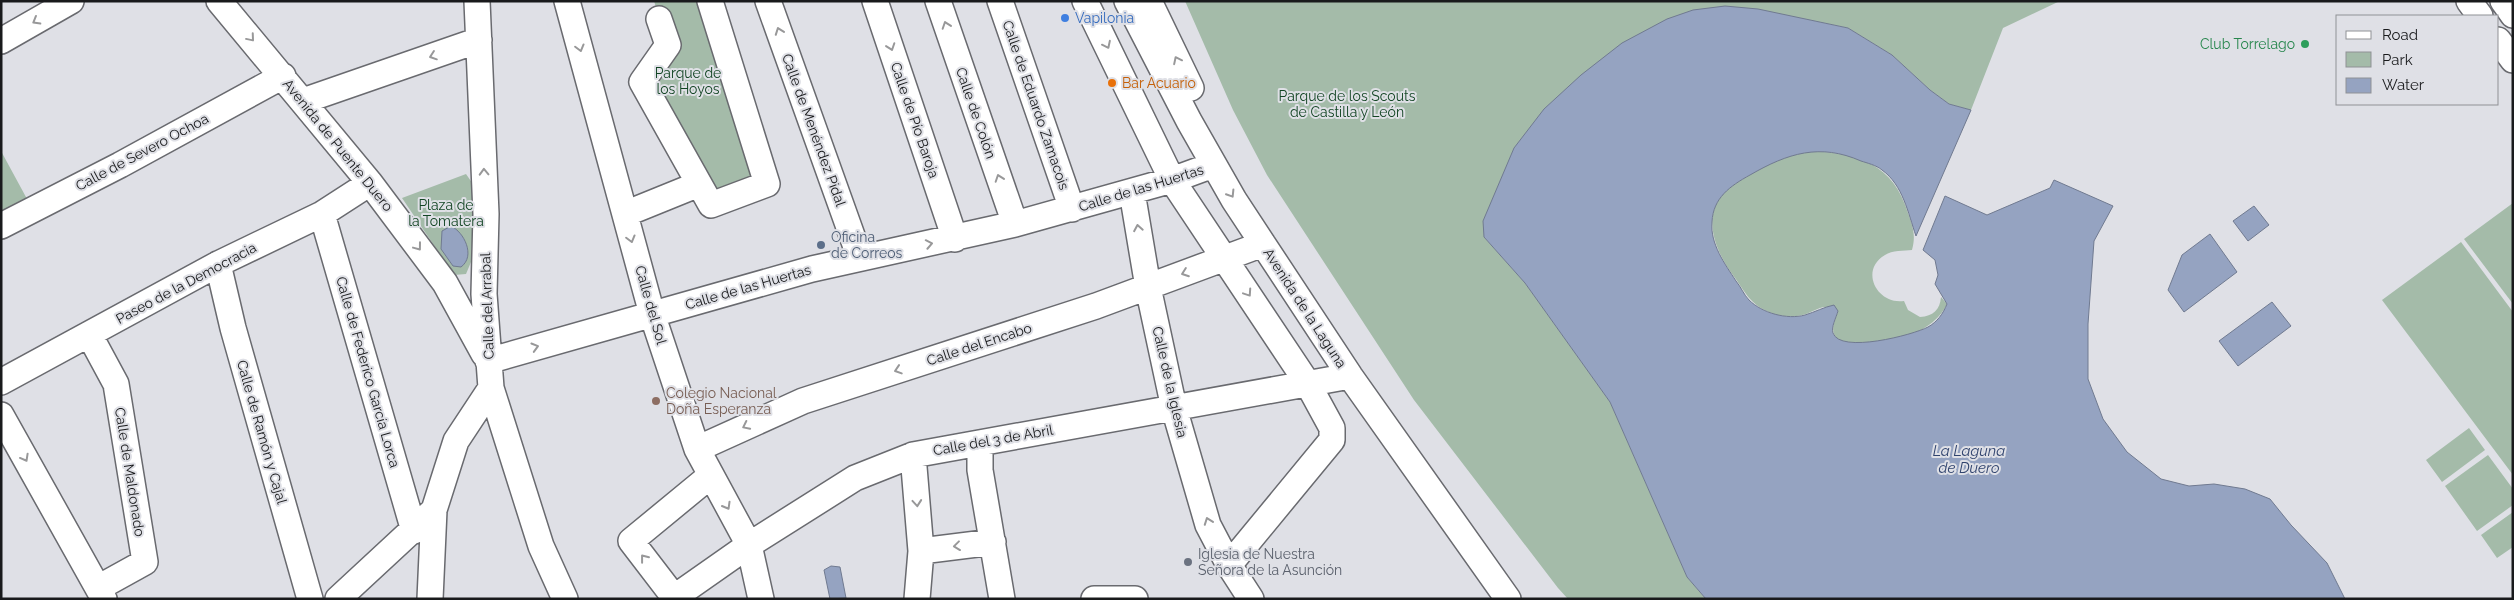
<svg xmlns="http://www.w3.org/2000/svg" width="2514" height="600" font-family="Raleway,sans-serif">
	<rect width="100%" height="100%" fill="#dfe0e6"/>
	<!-- green -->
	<path fill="#a4bba9" d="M654,1H703L759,187L711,205L645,79L668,45Z
		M1185,1H2060L2003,28L1971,110L1949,104L1930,90L1892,55L1848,28L1803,19L1484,237L1525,283L1610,402L1687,577L1706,599H1568L1558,588L1414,400L1267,175L1233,110Z
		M1,151L33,210L1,226Z
		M1813,151C1860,154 1893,164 1908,213C1913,227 1916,235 1912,250C1904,251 1892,250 1885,255C1859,270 1877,305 1904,301L1908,310L1920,317C1933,316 1940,310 1941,297L1947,304C1930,340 1875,346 1839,341C1829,331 1834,323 1838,311C1834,310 1828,307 1824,307C1818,308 1811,312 1806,314C1795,318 1779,317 1769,312C1751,305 1745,292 1735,278C1718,256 1701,220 1722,195C1730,185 1742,180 1753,173C1772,162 1791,154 1813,151Z
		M466,174L475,187L471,262L466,274L454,275L402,198Z
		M2513,203V304L2464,239Z
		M2461,242L2513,312V475L2382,300Z
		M2469,428L2485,450L2442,482L2426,460Z
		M2488,455L2513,489V505L2477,531L2445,486Z
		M2513,512V547L2497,558L2481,535Z"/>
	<!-- water -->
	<path fill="#95a3c1" stroke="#707a90" d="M1725,6L1758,9L1848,28L1892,55L1930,90L1949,104L1971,110L1916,236C1908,213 1903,185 1882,170C1876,165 1867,163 1861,161C1820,143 1788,153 1750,175C1730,186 1713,198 1712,222C1710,244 1725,264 1736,281C1741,287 1744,295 1749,300C1762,313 1787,320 1805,315C1815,312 1824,307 1834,305L1838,311C1836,318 1831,327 1833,333C1840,354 1913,335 1928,327C1937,322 1943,314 1947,304L1935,284L1938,275L1935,260L1923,250L1945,196L1987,215L2050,188L2054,180L2113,206L2094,241L2088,324V379L2103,419L2127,452L2161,479L2189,486L2214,484L2245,489L2270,499L2291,525L2327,563L2345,599H1706L1687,577L1610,402L1525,283L1484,237L1483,221L1514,148L1544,109L1581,75L1622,43L1667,19L1693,10Z
		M2254,206L2269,225L2248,241L2233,221Z
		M451,226C464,232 476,256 461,267L453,266L441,249L442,231Z
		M2210,234L2237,272L2184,312L2168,290L2182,255Z
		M2272,302L2291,326L2238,366L2219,341Z
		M831,566L840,567L846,598L830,599L824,570Z"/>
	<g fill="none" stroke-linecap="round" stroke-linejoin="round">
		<defs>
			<path id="minor" d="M219,1L370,183L445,283L484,354
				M477,1L486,214L484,294L491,388L541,546L565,599
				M567,1L652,314L697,449L749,545L761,599
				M768,1L860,258
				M875,1L955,239
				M938,1L1015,224
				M1000,1L1072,209
				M1085,1L1172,180L1308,384L1332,428V440L1229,565
				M1127,1L1189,121L1234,200L1350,376L1508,599
				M1149,1L1191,88
				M2469,1L2480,16
				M2503,1L2513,15
				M659,19L668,45L642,82L711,205L767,184L710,1
				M2498,40L2513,60
				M1,41L71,1
				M303,101L479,40
				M1132,192L1148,287L1174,408L1208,525L1229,565L1251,599
				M322,214L414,531
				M625,214L699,184
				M1,226L120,165L283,76
				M218,264L233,328L310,599
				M89,334L116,384L145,562L98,588
				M488,361L812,269L1015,224L1172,180L1213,165
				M1,382L218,264L322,214L370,183
				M1,415L104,599
				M980,443V470L1002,599
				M697,449L803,401L1096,306L1263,244
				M913,455L921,551L917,599
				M921,551L993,542
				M674,597L631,541L710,476
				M338,599L434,510L456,441L491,388
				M430,599L434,510
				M672,599L749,545L855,478L913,455L1350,376
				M1094,599H1135"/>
		</defs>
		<!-- minor casing -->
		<use href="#minor" stroke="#696a6f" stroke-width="28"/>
		<!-- minor -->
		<use href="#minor" stroke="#fff" stroke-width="25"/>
	</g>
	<!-- one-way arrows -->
	<defs><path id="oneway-chevron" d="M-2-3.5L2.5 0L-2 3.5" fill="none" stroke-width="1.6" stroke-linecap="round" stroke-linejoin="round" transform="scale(1.25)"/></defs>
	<g stroke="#989899">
		<use href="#oneway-chevron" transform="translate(36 21) rotate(150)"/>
		<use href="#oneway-chevron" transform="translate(946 25) rotate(-109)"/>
		<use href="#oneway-chevron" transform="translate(779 31) rotate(-110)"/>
		<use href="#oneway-chevron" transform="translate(251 38) rotate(50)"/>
		<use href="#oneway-chevron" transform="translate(1107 45) rotate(64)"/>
		<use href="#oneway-chevron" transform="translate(891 47) rotate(71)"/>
		<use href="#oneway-chevron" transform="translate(580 48) rotate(75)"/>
		<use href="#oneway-chevron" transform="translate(433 56) rotate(161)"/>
		<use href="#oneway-chevron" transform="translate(1177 60) rotate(-116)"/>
		<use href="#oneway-chevron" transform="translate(484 172) rotate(-92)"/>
		<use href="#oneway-chevron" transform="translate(999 178) rotate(-109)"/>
		<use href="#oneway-chevron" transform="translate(1231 194) rotate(58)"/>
		<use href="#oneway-chevron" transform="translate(1138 228) rotate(-100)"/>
		<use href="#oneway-chevron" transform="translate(631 239) rotate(75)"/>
		<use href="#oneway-chevron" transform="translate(929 244) rotate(-11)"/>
		<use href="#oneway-chevron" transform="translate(418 247) rotate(53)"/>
		<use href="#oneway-chevron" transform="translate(1185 273) rotate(160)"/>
		<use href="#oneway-chevron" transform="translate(1248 293) rotate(56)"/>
		<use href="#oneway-chevron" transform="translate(535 347) rotate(-16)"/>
		<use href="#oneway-chevron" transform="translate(898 370) rotate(162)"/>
		<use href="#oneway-chevron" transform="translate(746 426) rotate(154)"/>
		<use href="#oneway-chevron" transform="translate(25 458) rotate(61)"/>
		<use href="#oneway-chevron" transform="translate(917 503) rotate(85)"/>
		<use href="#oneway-chevron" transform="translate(727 506) rotate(60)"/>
		<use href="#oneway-chevron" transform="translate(1208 521) rotate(-110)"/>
		<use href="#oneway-chevron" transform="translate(957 546) rotate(173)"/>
		<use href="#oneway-chevron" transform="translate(644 558) rotate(-128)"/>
	</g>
	<!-- markers -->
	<circle fill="#3f7fe0" stroke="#dfe0e6" stroke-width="2" cx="1065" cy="18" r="5"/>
	<circle fill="#2e9e5b" stroke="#dfe0e6" stroke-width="2" cx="2305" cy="44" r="5"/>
	<circle fill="#e8710a" stroke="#dfe0e6" stroke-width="2" cx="1112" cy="83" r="5"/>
	<circle fill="#5c6f8a" stroke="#dfe0e6" stroke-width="2" cx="821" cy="245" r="5"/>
	<circle fill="#8d6e63" stroke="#dfe0e6" stroke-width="2" cx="656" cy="401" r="5"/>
	<circle fill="#6b7280" stroke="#dfe0e6" stroke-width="2" cx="1188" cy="562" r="5"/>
	<g text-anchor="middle" stroke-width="4" stroke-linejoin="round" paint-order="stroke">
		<!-- shop labels -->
		<g font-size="14" fill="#366cbe" stroke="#dfe0e6" text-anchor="start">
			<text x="1075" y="23">Vapilonia</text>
		</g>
		<!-- leisure labels -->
		<g font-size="14" fill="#27864d" stroke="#dfe0e6" text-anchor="end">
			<text x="2295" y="49">Club Torrelago</text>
		</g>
		<!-- park labels -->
		<g font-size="14" fill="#134524" stroke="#dfe0e6">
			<text x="688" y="78">Parque de<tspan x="688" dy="16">los Hoyos</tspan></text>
			<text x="1347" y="101">Parque de los Scouts<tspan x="1347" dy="16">de Castilla y León</tspan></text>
			<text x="446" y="210">Plaza de<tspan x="446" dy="16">la Tomatera</tspan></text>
		</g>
		<!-- food labels -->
		<g font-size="14" fill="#c56008" stroke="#dfe0e6" text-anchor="start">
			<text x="1122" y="88">Bar Acuario</text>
		</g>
		<!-- street labels -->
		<g font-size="14" fill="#191a1c" stroke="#dfe0e6">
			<text transform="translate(1036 105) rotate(71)" y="5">Calle de Eduardo Zamacois</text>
			<text transform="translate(976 113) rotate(71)" y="5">Calle de Colón</text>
			<text transform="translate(915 120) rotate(71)" y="5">Calle de Pío Baroja</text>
			<text transform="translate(814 130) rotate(70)" y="5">Calle de Menéndez Pidal</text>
			<text transform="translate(338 145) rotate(51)" y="5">Avenida de Puente Duero</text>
			<text transform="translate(142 152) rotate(-28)" y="5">Calle de Severo Ochoa</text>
			<text transform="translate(1141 188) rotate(-17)" y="5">Calle de las Huertas</text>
			<text transform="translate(186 283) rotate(-28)" y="5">Paseo de la Democracia</text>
			<text transform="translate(748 287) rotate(-16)" y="5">Calle de las Huertas</text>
			<text transform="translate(651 305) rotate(74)" y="5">Calle del Sol</text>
			<text transform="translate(487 306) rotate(-92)" y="5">Calle del Arrabal</text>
			<text transform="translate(1305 308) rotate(57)" y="5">Avenida de la Laguna</text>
			<text transform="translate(979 344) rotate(-18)" y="5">Calle del Encabo</text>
			<text transform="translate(368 372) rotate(74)" y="5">Calle de Federico García Lorca</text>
			<text transform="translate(1170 382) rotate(77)" y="5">Calle de la Iglesia</text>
			<text transform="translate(262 432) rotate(74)" y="5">Calle de Ramón y Cajal</text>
			<text transform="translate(993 440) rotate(-10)" y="5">Calle del 3 de Abril</text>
			<text transform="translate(130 472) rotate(81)" y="5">Calle de Maldonado</text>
		</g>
		<!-- service labels -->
		<g font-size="14" fill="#4e5e75" stroke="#dfe0e6" text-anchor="start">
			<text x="831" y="242">Oficina<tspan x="831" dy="16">de Correos</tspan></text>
		</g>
		<!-- education labels -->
		<g font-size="14" fill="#785e54" stroke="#dfe0e6" text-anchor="start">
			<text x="666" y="398">Colegio Nacional<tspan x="666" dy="16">Doña Esperanza</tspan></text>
		</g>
		<!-- worship labels -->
		<g font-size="14" fill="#5b616d" stroke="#dfe0e6" text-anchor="start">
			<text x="1198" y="559">Iglesia de Nuestra<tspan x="1198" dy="16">Señora de la Asunción</tspan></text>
		</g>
		<!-- water labels -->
		<g font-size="15" font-style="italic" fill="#30436e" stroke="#dfe0e6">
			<text x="1969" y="456">La Laguna<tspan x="1969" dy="17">de Duero</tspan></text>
		</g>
	</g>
	<!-- border -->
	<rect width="2514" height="600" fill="none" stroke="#191a1c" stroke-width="5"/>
	<!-- legend -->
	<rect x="2336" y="15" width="162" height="90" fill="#dfe0e6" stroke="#909195"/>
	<rect x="2346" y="31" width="25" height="8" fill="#ffffff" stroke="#909195"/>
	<text x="2382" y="40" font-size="15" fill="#191a1c">Road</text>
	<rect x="2346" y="52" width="25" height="15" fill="#a4bba9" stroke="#909195"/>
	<text x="2382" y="65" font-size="15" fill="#191a1c">Park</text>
	<rect x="2346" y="78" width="25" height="15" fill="#95a3c1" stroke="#909195"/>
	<text x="2382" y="90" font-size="15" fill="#191a1c">Water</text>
</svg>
